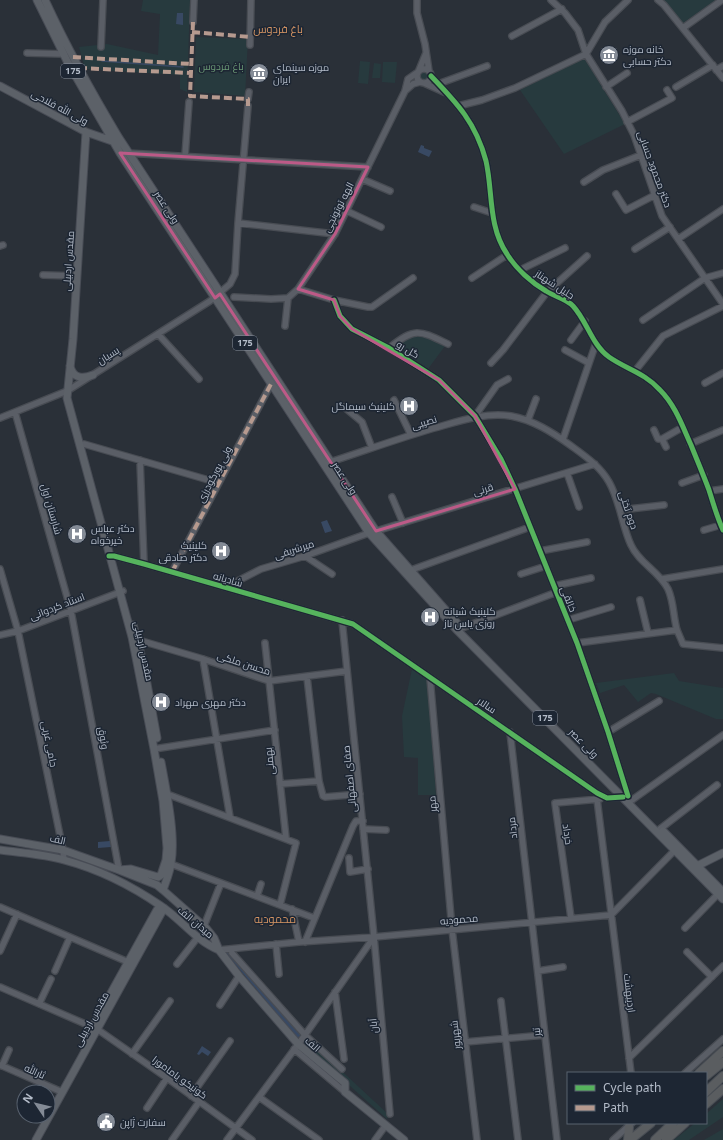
<svg xmlns="http://www.w3.org/2000/svg" width="723" height="1140" font-family="'Noto Sans',Cairo,sans-serif">
	<rect width="100%" height="100%" fill="#2a3038"/>
	<!-- green -->
	<path fill="#273a3e" d="M143,0H190L187,92L180,89V75L85,69L79,47L107,44L158,55L160,14L141,11Z
		M662,0H716L683,23Z
		M196,37L248,39L245,96L194,92Z
		M584,58L625,124L564,154L520,90Z
		M360,61L370,62L368,84L358,83Z
		M383,62H397L395,83L382,82Z
		M374,63L381,64L380,78H372Z
		M418.5 76a5.5 5.5 0 1 1 11 0a5.5 5.5 0 1 1-11 0Z
		M421,334L445,346L428,369L393,348L406,338Z
		M412,669L427,679L436,795H418V758L404,757L402,716Z
		M674,673L679,681L723,688V719H716L656,694L651,693L638,702L624,685L600,693L596,683Z
		M306,1038L388,1114L387,1119L302,1043Z
		M723,1099V1117L689,1140H674L695,1123H706V1114Z
		M723,1129V1140H704Z"/>
	<!-- water -->
	<path fill="#384963" d="M177,13H183V25L176,24Z
		M421,145L424,146V148L432,151L429,157L418,152Z
		M327,520L332,531L325,533L321,522Z
		M110,841L111,847L98,848V842Z
		M227,950L302,1035L299,1040L224,951Z
		M202,1046L211,1052L208,1056L202,1052L199,1055L197,1054Z"/>
	<g fill="none" stroke-linecap="round" stroke-linejoin="round">
		<!-- stream -->
		<path stroke="#384963" stroke-width="1.5" d="M102,61L183,67"/>
		<defs>
			<path id="minor" d="M417,0V13L425,44L429,71
				M551,0L565,13L578,30L586,54L622,111L634,135L662,216L723,304
				M658,0L664,5L723,78
				M193,22L194,0
				M683,28L722,0
				M512,36L562,9
				M250,45L251,0
				M101,47L103,0
				M27,53L64,54
				M586,54L605,22L628,0
				M417 76a7 7 0 1 1 14 0a7 7 0 1 1-14 0Z
				M419,70L426,53
				M716,70L723,66
				M431,76C457,103 476,123 486,161C493,192 488,226 507,254C516,269 532,283 546,291C555,297 565,298 573,306C587,321 592,345 609,357C626,369 645,373 660,390C675,405 682,425 691,445C697,460 703,474 709,490C713,503 717,517 723,530
				M424,83L444,92
				M438,84L487,66
				M606,87L627,73
				M676,87L713,65
				M405,91L413,84L420,82
				M248,99L249,92
				M458,106L482,100L515,88L586,54
				M627,122L672,98L667,90
				M126,153L368,167
				M185,156L189,102
				M362,179L390,191
				M584,182L603,170L641,155
				M616,194L626,210L655,195
				M474,207L492,213
				M347,211L381,227
				M238,223L335,234
				M678,239L723,209
				M0,246L3,245
				M635,249L670,227
				M520,270L565,248
				M43,275L77,276
				M472,278L507,255
				M298,289L334,300L368,307H372L413,278
				M234,297L271,299L288,298L298,289L335,234L405,91L408,79L418,72
				M334,300L340,316L352,329L389,348L439,380L475,416L501,459L515,489L554,586L577,643L608,732L628,796
				M643,320L705,278L723,273
				M285,326L288,298
				M158,334L199,379
				M571,340L585,321
				M389,348C415,327 419,330 448,344
				M565,350L589,363
				M491,363L503,350L547,292L587,256
				M635,371L663,336L723,306
				M705,383L723,373
				M394,400L411,435
				M344,407L362,422L372,448
				M15,412L71,611L119,870
				M475,416L497,385L508,379
				M0,418L67,391L210,301L230,284L235,274L238,223L248,106
				M528,420L536,399
				M654,430L658,439H662L666,447
				M563,439L596,343
				M662,439L683,427
				M84,444L219,483
				M690,444L723,430
				M140,460L144,564
				M330,462C364,451 397,439 431,429C457,422 483,412 511,416C533,420 552,432 570,445C585,456 600,466 609,482C620,501 622,526 631,545C639,563 659,571 668,589C674,602 673,616 677,630C679,635 681,639 683,644L723,648
				M567,473L579,507
				M682,483L704,475
				M709,491L723,489
				M392,497L403,523
				M620,510L664,505
				M704,530L721,525
				M376,531L595,464
				M540,551L587,542
				M109,556H114L144,564L353,624L597,793L607,798L623,797
				M305,556L332,574
				M0,569L18,631L63,850L64,860
				M411,570L530,527
				M172,572L271,384
				M521,574L546,566
				M662,579L723,569
				M554,586L591,578
				M226,587L261,569L305,556L369,533
				M640,600L648,633
				M342,620L374,937L390,1114
				M568,620L611,607
				M462,628L557,592
				M0,635L18,631L123,591
				M135,639L203,659L269,681L347,671
				M265,643L286,838
				M577,643L677,630
				M203,659L230,817
				M307,677L319,781L323,796L325,797L360,794
				M430,678L452,929L477,1140
				M510,732L557,1140
				M608,732L659,701
				M154,749L275,730
				M280,784L319,781
				M167,794L296,843L280,905
				M597,799L631,1073
				M632,800L723,735
				M363,829L386,830
				M660,829L717,785
				M349,858L350,872L368,869
				M171,864L314,918
				M257,896L261,884
				M0,907L128,962
				M292,909L299,942
				M571,918L555,803L600,799
				M204,926L221,883
				M685,928L718,894
				M305,942L353,826L356,821H363
				M276,944L279,974
				M219,950L299,942L374,937L611,915L675,850
				M0,951L17,914
				M687,952L712,977
				M232,953L305,1035L342,1069
				M177,964L198,937
				M55,971L70,937
				M538,971L563,967
				M0,987L97,1029L167,1078L252,1140
				M335,992L344,1059
				M501,1001L518,1140
				M39,1004L51,979
				M220,1005L239,976
				M465,1042L545,1035
				M294,1049L345,1092
				M132,1054L170,1001
				M629,1058L723,966
				M0,1065L62,1092
				M2,1066L9,1050
				M685,1073L723,1039
				M191,1096L230,1041
				M259,1097L319,1140
				M147,1108L167,1078
				M172,1140L199,1102
				M227,1140L305,1035L374,937
				M375,1140L386,1125
				M613,1140L632,1123"/>
			<path id="major" d="M37,0L67,61L120,153L369,533L456,629L723,899
				M45,0C67,48 92,93 119,138L376,531L457,623
				M0,86L86,132L112,141
				M86,132L73,339L67,398L132,637L154,749L163,801L167,848L166,860L161,875L158,877L131,869L119,870
				M70,366C73,379 83,379 93,375
				M133,625L143,662L157,738
				M161,762C166,790 176,835 171,863C170,872 166,881 163,890
				M663,831L723,892
				M0,839L63,850L119,870L157,885L163,890L206,928L214,938L219,950L239,976L298,1044L345,1083V1092L404,1140
				M0,850C21,853 43,854 64,860C98,869 132,886 161,906C181,919 196,941 219,950
				M697,866L723,853
				M90,1031L157,910
				M36,1140L164,908"/>
			<path id="highway" d="M699,1073L723,1051
				M706,1076L723,1062
				M706,1092L723,1076
				M706,1104L723,1089
				M628,1140L629,1127
				M630,1140L651,1123
				M655,1140L673,1123
				M666,1140L685,1123"/>
		</defs>
		<!-- minor casing -->
		<use href="#minor" stroke="#484c53" stroke-width="8"/>
		<!-- major casing -->
		<use href="#major" stroke="#484c55" stroke-width="9"/>
		<!-- highway casing -->
		<use href="#highway" stroke="#474c53" stroke-width="10"/>
		<!-- minor -->
		<use href="#minor" stroke="#5a5e66" stroke-width="5.5"/>
		<!-- major -->
		<use href="#major" stroke="#5c6168" stroke-width="7"/>
		<!-- highway -->
		<use href="#highway" stroke="#5a5d60" stroke-width="8"/>
		<!-- quiet -->
		<path stroke="#b69a8f" stroke-width="4" stroke-dasharray="8 4" stroke-linecap="butt" d="M193,22L190,96L248,99V106
			M192,32L250,37
			M73,57L191,64
			M79,68L191,73
			M172,572L271,384"/>
		<defs>
			<path id="cycleway" d="M431,76C457,103 476,123 486,161C493,192 488,226 507,254C516,269 532,283 546,291C555,297 565,298 573,306C587,321 592,345 609,357C626,369 645,373 660,390C675,405 682,425 691,445C697,460 703,474 709,490C713,503 717,517 723,530
				M334,300L340,316L352,329L389,348L439,380L475,416L501,459L515,489L554,586L577,643L608,732L628,796
				M109,556H114L144,564L353,624L597,793L607,798L623,797"/>
		</defs>
		<!-- cycleway casing -->
		<use href="#cycleway" stroke="#1d2633" stroke-width="8"/>
		<!-- cycleway -->
		<use href="#cycleway" stroke="#56b35d" stroke-width="5"/>
	</g>
	<!-- marked area -->
	<path fill="none" stroke="#bc5a87" stroke-width="3" stroke-linejoin="round" d="M120,153L368,167L335,234L298,289L334,300L340,316L352,329L439,380L475,416L515,489L376,531L220,294L215,298Z"/>
	<!-- icons -->
	<defs>
		<symbol id="museum-disc" viewBox="-11 -11 22 22"><circle r="9.5" fill="#848b96" stroke="#1d2633"/><path d="M0-6L6-3V-2H-6V-3ZM-5-1h2V3h-2ZM-1-1h2V3h-2ZM3-1h2V3H3ZM-6 4H6V6H-6Z" fill="#fff"/></symbol>
		<symbol id="hospital-disc" viewBox="-11 -11 22 22"><circle r="9.5" fill="#848b96" stroke="#1d2633"/><path d="M-5-5h3v3.5h4V-5h3V5h-3V1.5h-4V5h-3Z" fill="#fff"/></symbol>
		<symbol id="civic-disc" viewBox="-11 -11 22 22"><circle r="9.5" fill="#848b96" stroke="#1d2633"/><path d="M-.6-6.5H3V-4.5H.6V-3L4-1V1h2V6H-6V1h2V-1L-.6-3ZM-1.2 2.5V6h2.4V2.5Z" fill="#fff"/></symbol>
	</defs>
	<g fill-rule="evenodd">
		<use href="#museum-disc" x="598" y="44" width="22" height="22"/>
		<use href="#museum-disc" x="248" y="62" width="22" height="22"/>
		<use href="#hospital-disc" x="398" y="395" width="22" height="22"/>
		<use href="#hospital-disc" x="66" y="523" width="22" height="22"/>
		<use href="#hospital-disc" x="210" y="540" width="22" height="22"/>
		<use href="#hospital-disc" x="419" y="606" width="22" height="22"/>
		<use href="#hospital-disc" x="150" y="691" width="22" height="22"/>
		<use href="#civic-disc" x="95" y="1111" width="22" height="22"/>
	</g>
	<g text-anchor="middle" stroke-width="3" stroke-linejoin="round" paint-order="stroke">
		<!-- shield labels -->
		<g fill="#1d2633" stroke="#878f9c" stroke-width="1">
			<rect x="61" y="64" width="24" height="14" rx="3"/>
			<rect x="233" y="336" width="24" height="14" rx="3"/>
			<rect x="533" y="711" width="24" height="14" rx="3"/>
		</g>
		<g font-size="9" font-weight="bold" fill="#b4bcc9">
			<text x="73" y="74">175</text>
			<text x="245" y="346">175</text>
			<text x="545" y="721">175</text>
		</g>
		<!-- poi labels -->
		<g font-size="10" fill="#b4bcc9" stroke="#1d2633" text-anchor="start">
			<text x="623" y="53">خانه موزه<tspan x="623" dy="12">دکتر حسابی</tspan></text>
			<text x="273" y="71">موزه سینمای<tspan x="273" dy="12">ایران</tspan></text>
			<text x="395" y="410" text-anchor="end">کلینیک سیماگل</text>
			<text x="91" y="532">دکتر عباس<tspan x="91" dy="12">خیرخواه</tspan></text>
			<text x="207" y="549" text-anchor="end">کلینیک<tspan x="207" dy="12">دکتر صادقی</tspan></text>
			<text x="444" y="615">کلینیک شبانه<tspan x="444" dy="12">روزی یاس ناز</tspan></text>
			<text x="175" y="706">دکتر مهری مهراد</text>
			<text x="120" y="1126">سفارت ژاپن</text>
		</g>
		<!-- park labels -->
		<g font-size="10" fill="#6b9a76" stroke="#1d2633">
			<text x="221" y="70">باغ فردوس</text>
		</g>
		<!-- street labels -->
		<g font-size="10" fill="#b4bcc9" stroke="#1d2633">
			<text transform="translate(60 107) rotate(28)" y="4">ولی‌ الله فلاحی</text>
			<text transform="translate(655 169) rotate(70)" y="4">دکتر محمود حسابی</text>
			<text transform="translate(167 207) rotate(57)" y="4">ولی عصر</text>
			<text transform="translate(338 207) rotate(-63)" y="4">الهه توتونچی</text>
			<text transform="translate(68 261) rotate(-86)" y="4">مقدس اردبیلی</text>
			<text transform="translate(555 284) rotate(33)" y="4">جلیل شهناز</text>
			<text transform="translate(408 349) rotate(31)" y="4">گل رو</text>
			<text transform="translate(108 355) rotate(-32)" y="4">پسیان</text>
			<text transform="translate(424 422) rotate(-17)" y="4">نصیبی</text>
			<text transform="translate(214 474) rotate(-62)" y="4">ولی پورگودرزی</text>
			<text transform="translate(345 478) rotate(57)" y="4">ولی عصر</text>
			<text transform="translate(483 489) rotate(-17)" y="4">قرنی</text>
			<text transform="translate(52 509) rotate(74)" y="4">شارستان اول</text>
			<text transform="translate(629 510) rotate(71)" y="4">دوم تختی</text>
			<text transform="translate(294 549) rotate(-18)" y="4">میرشریفی</text>
			<text transform="translate(228 579) rotate(16)" y="4">شادیانه</text>
			<text transform="translate(569 599) rotate(68)" y="4">خالقی</text>
			<text transform="translate(57 606) rotate(-21)" y="4">استاد کردوانی</text>
			<text transform="translate(144 651) rotate(78)" y="4">مقدس اردبیلی</text>
			<text transform="translate(244 663) rotate(18)" y="4">محسن ملکی</text>
			<text transform="translate(487 705) rotate(34)" y="4">سالار</text>
			<text transform="translate(104 738) rotate(80)" y="4">وثوق</text>
			<text transform="translate(584 743) rotate(45)" y="4">ولی عصر</text>
			<text transform="translate(50 744) rotate(79)" y="4">جامی غربی</text>
			<text transform="translate(269 761) rotate(-96)" y="4">بهمنی</text>
			<text transform="translate(349 779) rotate(-96)" y="4">صفای اصفهانی</text>
			<text transform="translate(432 804) rotate(-95)" y="4">مهر</text>
			<text transform="translate(512 828) rotate(-97)" y="4">مرداد</text>
			<text transform="translate(568 834) rotate(82)" y="4">خرداد</text>
			<text transform="translate(58 839) rotate(12)" y="4">الف</text>
			<text transform="translate(459 919) rotate(-5)" y="4">محمودیه</text>
			<text transform="translate(196 922) rotate(40)" y="4">میدان الف</text>
			<text transform="translate(630 993) rotate(83)" y="4">اردیبهشت</text>
			<text transform="translate(91 1019) rotate(-61)" y="4">مقدس اردبیلی</text>
			<text transform="translate(373 1026) rotate(-95)" y="4">آبان</text>
			<text transform="translate(536 1032) rotate(-97)" y="4">تیر</text>
			<text transform="translate(455 1035) rotate(-97)" y="4">شهریور</text>
			<text transform="translate(313 1044) rotate(41)" y="4">الف</text>
			<text transform="translate(35 1071) rotate(24)" y="4">ثارالله</text>
			<text transform="translate(180 1077) rotate(36)" y="4">کونیکو یامامورا</text>
		</g>
		<!-- neighbourhood labels -->
		<g font-size="11" fill="#d59563" stroke="#1d2633">
			<text x="278" y="33">باغ فردوس</text>
			<text x="275" y="923">محمودیه</text>
		</g>
	</g>
	<!-- legend -->
	<rect x="567" y="1072" width="140" height="52" fill="#1d2633" stroke="#59626f"/>
	<rect x="575" y="1085" width="20" height="6" fill="#56b35d" stroke="#59626f"/>
	<text x="603" y="1092" font-size="12" fill="#b4bcc9">Cycle path</text>
	<rect x="575" y="1105" width="20" height="6" fill="#b69a8f" stroke="#59626f"/>
	<text x="603" y="1112" font-size="12" fill="#b4bcc9">Path</text>
	<!-- north arrow -->
	<g transform="translate(36 1104) rotate(305)"><circle r="19" fill="#1d2633" stroke="#59626f"/>
	<path d="M0-3L7 15L0 10L-7 15Z" fill="#848b96"/>
	<text y="-6" font-size="11" font-weight="bold" text-anchor="middle" fill="#b4bcc9">N</text>
	</g>
</svg>
